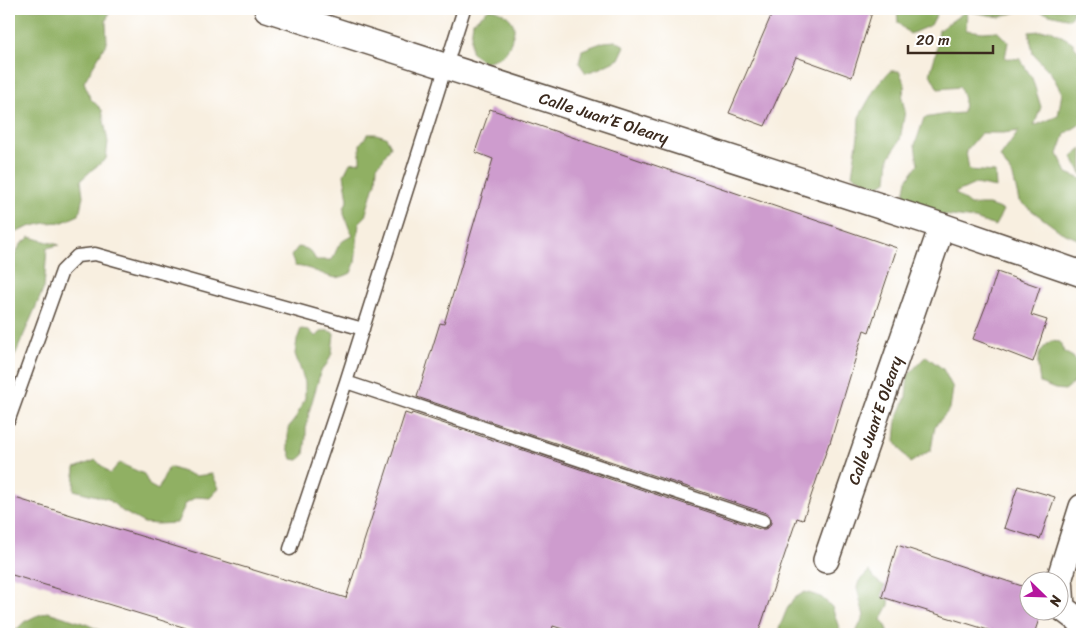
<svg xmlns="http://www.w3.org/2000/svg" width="1091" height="643" font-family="Sriracha,sans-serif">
	<rect width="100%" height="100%" fill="#fff"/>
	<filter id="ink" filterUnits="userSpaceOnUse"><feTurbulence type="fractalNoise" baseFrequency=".02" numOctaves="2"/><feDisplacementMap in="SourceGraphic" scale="10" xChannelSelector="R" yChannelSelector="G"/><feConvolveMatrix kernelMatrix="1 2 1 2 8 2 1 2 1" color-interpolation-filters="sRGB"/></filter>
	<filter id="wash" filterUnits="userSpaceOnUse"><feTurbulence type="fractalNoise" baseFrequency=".0096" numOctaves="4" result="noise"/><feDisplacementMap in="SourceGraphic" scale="20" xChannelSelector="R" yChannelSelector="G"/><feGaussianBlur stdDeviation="1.12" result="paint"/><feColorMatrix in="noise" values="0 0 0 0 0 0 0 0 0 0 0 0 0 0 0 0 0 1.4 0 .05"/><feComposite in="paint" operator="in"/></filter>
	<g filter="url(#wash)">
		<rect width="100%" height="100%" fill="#f8efe0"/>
		<!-- forest -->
		<path fill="#90b063" stroke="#666d40" d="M9,9H110L106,22L107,42L84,82L90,98L102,110L108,142L106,159L93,169L81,180L83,196L79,215L63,222L45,223L29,227L14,233L9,240Z
			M489,9C499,9 511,16 514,26C515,33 510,47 505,53C501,58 490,60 484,63L471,52V37L473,22Z
			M897,9H939L938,12L931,25L910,34L898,23Z
			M963,9H1026L1000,17L967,11L966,30L983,32L997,31L1008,42L1005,58L1020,59L1032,78L1041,107L1034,126L1058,116L1062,93L1051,73L1033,54L1029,32L1051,30L1072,42L1082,57V123L1065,134L1058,154L1067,173L1082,179V241L1061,232L1019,201L1013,176L1000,157L1019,131L1003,133H981L966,151L969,170L995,172L996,188L975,184L955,193L970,205H989L1003,210L995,226L975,219L935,214L902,205L907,180L918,164L915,145L924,118L948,114L963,113L964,99L960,87L938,89L930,74L936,53L939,30L966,11Z
			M1029,9H1075L1070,19Z
			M616,41L625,46L619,59L600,68L586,73L579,63L582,50L604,42Z
			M890,71H899L905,84L902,98L905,111L900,140L889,158L887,181L877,186L852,175L858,136L859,117L876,87Z
			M368,134H376L386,137L391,146L383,159L377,166L376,183L373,188L365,217L359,223L355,263L351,273C333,282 331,276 315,271C309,268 302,267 295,266L291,256L298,247C309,248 311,251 316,260H332C339,246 337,242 353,236L349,228L344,214V208L348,199L344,175L350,163L360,162V144Z
			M1082,149V175L1072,157Z
			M30,237L59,245L47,248L44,288L9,369V267L20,245Z
			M301,329L309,330L316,337C322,330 325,329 334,333L332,353L327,364L321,371L309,412L306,428V437L304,455L298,460L292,459L288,447V428L295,419L305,398V382L295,354L297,340Z
			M1051,341L1060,342L1064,352L1073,357L1079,364L1074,383L1065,390L1055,389L1040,383C1038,363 1033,355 1051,341Z
			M926,356L943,369L953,388L950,409L935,426L931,450L910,463L895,441L897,419L906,397L908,375Z
			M96,460L110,474L119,463L144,474L149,485L158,490L169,467L195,476L212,474L219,488L210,498L196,497L186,503L177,523L157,524L144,523L122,511L108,499L74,490L75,468Z
			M869,571L878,582L890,589L889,605L881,620L887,627V634H858L857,630L864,616L857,588L859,581Z
			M805,592L821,597L832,607L841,634H777L787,609L793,599Z
			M48,612L86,624L108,634H12L24,622L36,616Z"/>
		<g id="blocks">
			<!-- building -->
			<path fill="#ce9cce" d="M774,9H873L852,77L796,57L765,126L729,113Z
				M490,109L897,248L869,332L864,330L830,443H829L803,520L797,518L758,634H579L553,626L551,634H206L9,574V525L15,498L346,598L405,413L411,415L412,413L760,529H765L769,527L771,523V519L769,515L766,513L417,397L440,323L444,324L493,159L475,152Z
				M997,272L1040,287L1031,315L1047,320L1033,362L973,339L988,300Z
				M1018,486L1055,497L1040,539L1004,528Z
				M897,545L1028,588V610H1042L1034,634H1001L882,597Z"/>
		</g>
	</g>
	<g filter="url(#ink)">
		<use href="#blocks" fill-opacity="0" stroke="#57483b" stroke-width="1"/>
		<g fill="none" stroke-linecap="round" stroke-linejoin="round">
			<defs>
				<path id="service" d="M346,382L763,521
					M9,419L62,271L77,256L95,254L363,329
					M290,549L346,382L464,9"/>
				<g id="minor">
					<path id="s1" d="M267,9L942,226L1082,274"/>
					<path d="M1082,507L1060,577L1062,608L1082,623"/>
					<path id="s2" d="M826,560L942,226"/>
				</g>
			</defs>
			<!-- service casing -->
			<use href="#service" stroke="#57483b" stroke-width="15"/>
			<!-- minor casing -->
			<use href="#minor" stroke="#57483b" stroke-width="28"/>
			<!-- service -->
			<use href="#service" stroke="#fff" stroke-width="12"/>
			<!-- minor -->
			<use href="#minor" stroke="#fff" stroke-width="25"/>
		</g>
	</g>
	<g text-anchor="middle" stroke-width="4.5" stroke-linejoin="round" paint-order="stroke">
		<!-- street labels -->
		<g font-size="16" fill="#3b2a1e" stroke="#fff">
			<text dy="6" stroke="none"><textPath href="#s1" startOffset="354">Calle Juan’E Oleary</textPath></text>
			<text dy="6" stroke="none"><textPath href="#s2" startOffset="148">Calle Juan’E Oleary</textPath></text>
		</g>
	</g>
	<!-- margin -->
	<rect width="1091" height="643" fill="none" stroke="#fff" stroke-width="30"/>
	<!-- north arrow -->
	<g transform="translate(1044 596) rotate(113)"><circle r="24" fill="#ffffff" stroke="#b1aaa5"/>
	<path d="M0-4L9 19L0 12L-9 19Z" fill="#b5179e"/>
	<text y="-8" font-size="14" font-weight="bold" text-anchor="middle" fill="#3b2a1e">N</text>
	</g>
	<!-- scale -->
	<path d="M908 45v8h85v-8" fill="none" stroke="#3b2a1e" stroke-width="2.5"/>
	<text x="916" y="45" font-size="15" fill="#3b2a1e" stroke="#ffffff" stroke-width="4" paint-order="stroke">20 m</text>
</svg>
